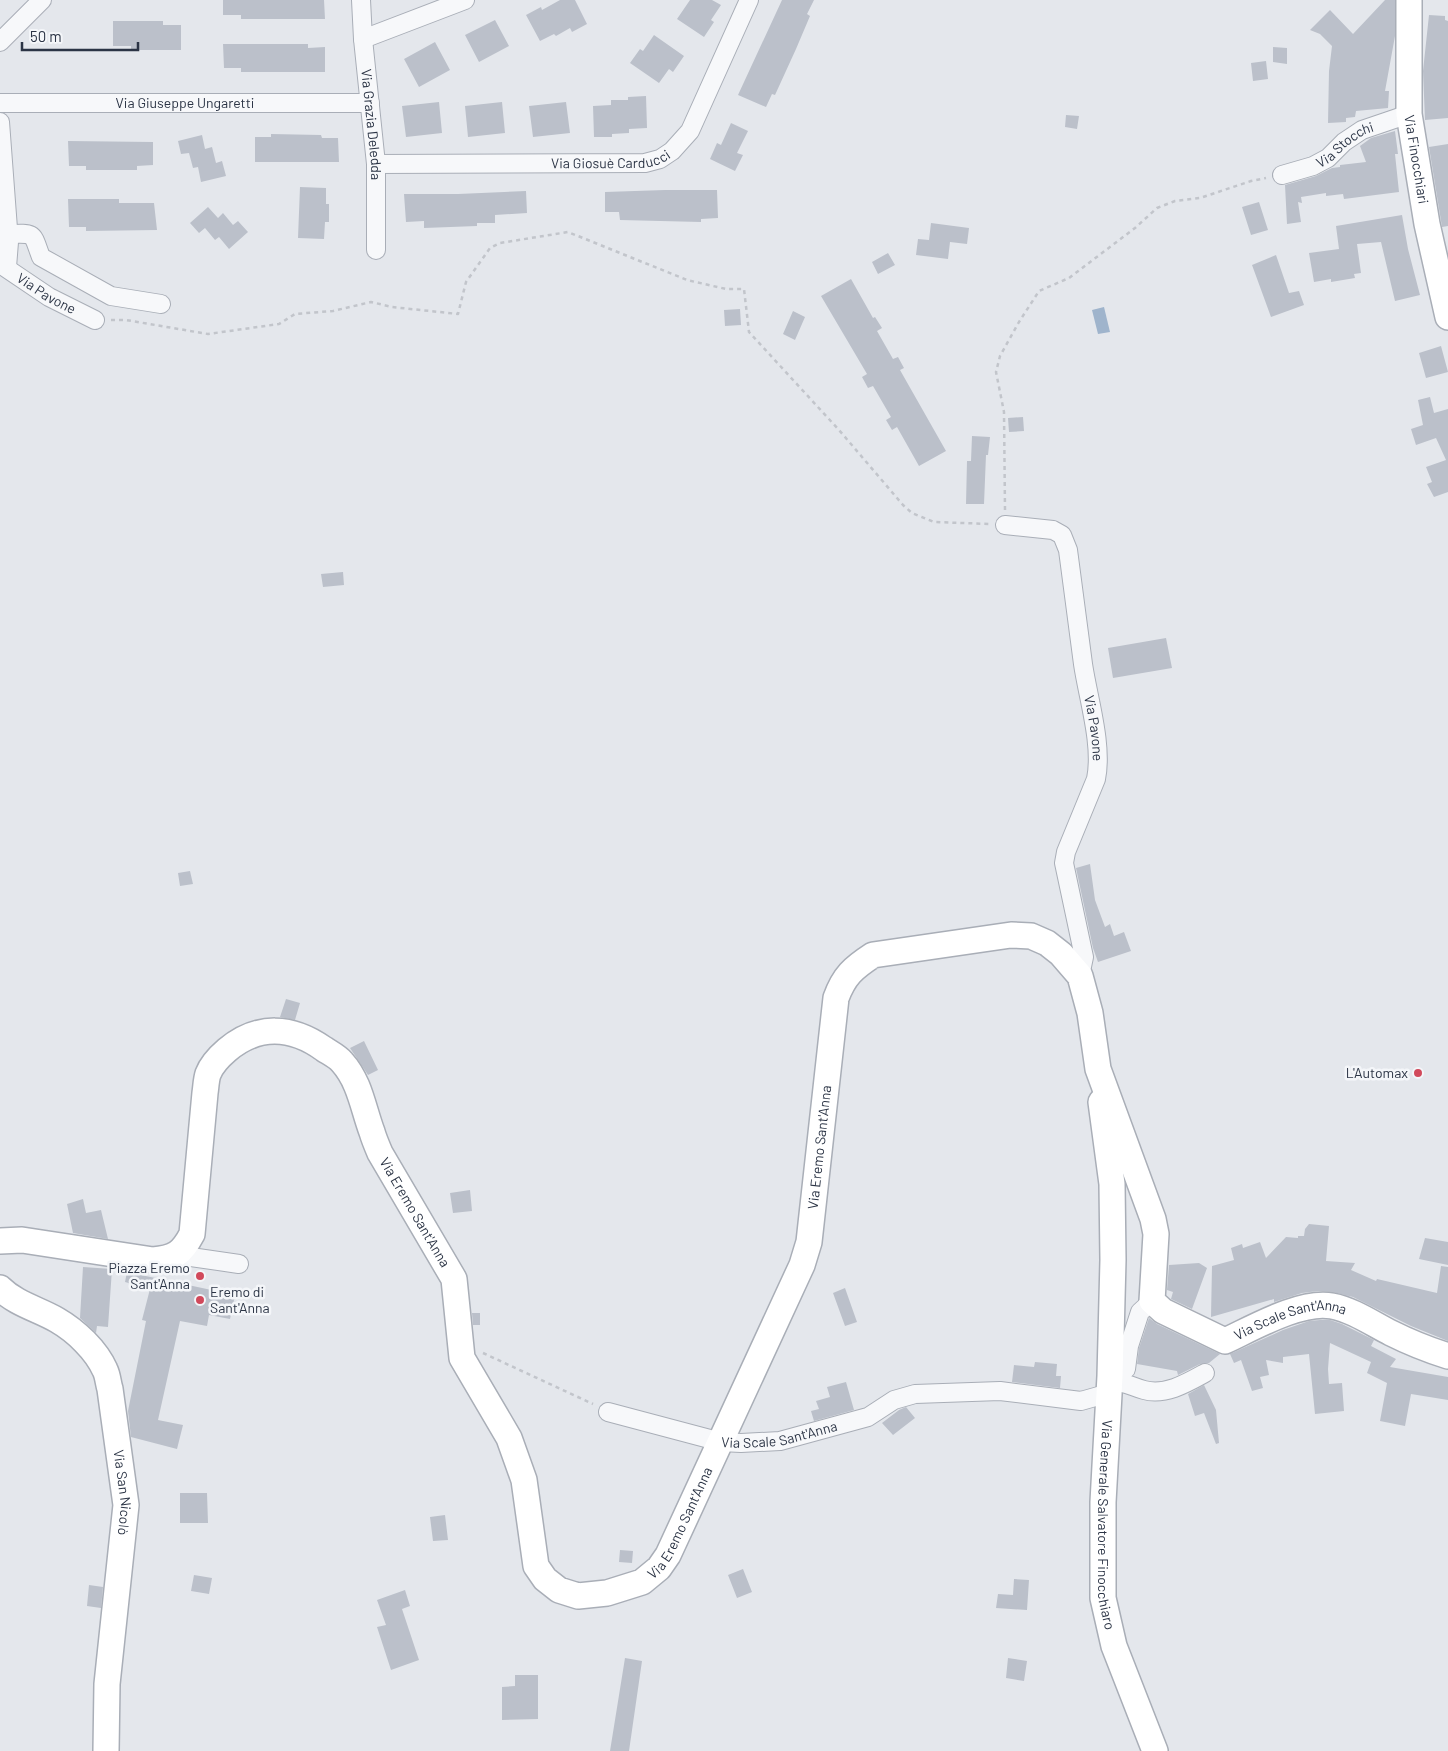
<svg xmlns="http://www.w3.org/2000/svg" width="1448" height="1751" font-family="Barlow,sans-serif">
	<rect width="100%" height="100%" fill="#e4e7ec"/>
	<!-- water -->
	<path fill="#9fb4cc" d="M1104,307L1110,332L1098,334L1092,310Z"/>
	<!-- building -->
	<path fill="#bbc0ca" d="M223,0H324L325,19H241V15H223Z
		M560,0H575L587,24L572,32L570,28L556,36L554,34L540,41L526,15L541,7L542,10Z
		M690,0H712L721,5L711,20L714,22L704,37L677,19Z
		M782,0H814L807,14L810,16L796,49L775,95L772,94L766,107L738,95Z
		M1385,0H1395V36L1385,91H1389L1388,108L1356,111L1355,117L1346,118V122L1328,123L1329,71L1332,46L1320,34L1310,30L1330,10L1353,34Z
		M1429,15L1445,16V20L1448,21V118L1425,120L1423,71Z
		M495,20L509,46L479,62L465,35Z
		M113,21H163V25H181V50H131V46H113Z
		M654,35L684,56L673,72L669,69L659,83L630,63L640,49L643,51Z
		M435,42L450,70L419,87L404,59Z
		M223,44H308V48L325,47V72H241V68H224Z
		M1273,47L1287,48V64L1273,62Z
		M1266,61L1268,79L1253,81L1251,63Z
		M646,96L647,128L629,129V133L612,134V137H594L593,106L611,105V100H628V97Z
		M439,102L442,133L406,137L402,106Z
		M502,102L505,133L468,137L465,106Z
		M566,102L570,133L533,137L529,106Z
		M1066,115L1079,116L1077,129L1065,127Z
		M731,123L748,131L737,153L743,155L735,171L710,159L717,143L721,145Z
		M1395,131L1398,154H1395L1399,192L1344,199L1343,194L1326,196V193L1301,197L1302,203L1298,202L1301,222L1287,224L1285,185L1316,176L1332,168L1340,167V165L1366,162L1360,146L1371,138Z
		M271,134L321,135L322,138H338L339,162H255V137H271Z
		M202,135L205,149L212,147L216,163L222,161L226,176L201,182L198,167L193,168L189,153L181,154L178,141Z
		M68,141L153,142V165L137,166V170H86V166H69Z
		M1448,144V226L1442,227L1429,147Z
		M300,187L326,188V204H329V222H325L324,239L298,238Z
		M665,190H717L718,218L701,219V222L620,220L619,212H605V192Z
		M526,191L527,213L495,215V223H477V226L424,228V221L406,222L404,194H458Z
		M68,199H119V203H154L157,230L86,231V227H69Z
		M1259,202L1268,230L1251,235L1242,207Z
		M208,207L218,218L223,213L233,225L238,221L248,232L229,249L219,237L215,240L205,228L199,233L190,223Z
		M1402,215L1408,249L1420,295L1395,301L1381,242L1357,244L1361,273L1354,274L1355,278L1331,282V279L1314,282L1309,253L1339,249L1336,226Z
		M931,223L969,228L967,244L950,242L948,259L916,255L918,239L929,240Z
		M888,253L895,265L878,274L872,262Z
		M1276,255L1289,293L1299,291L1304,305L1271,317L1252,265Z
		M851,279L873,318L875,317L882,328L877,331L893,359L898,357L904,368L900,370L946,451L919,466L897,427L892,430L886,420L891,417L873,386L868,388L862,377L867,374L821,296Z
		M740,309L741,325L725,326L724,310Z
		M793,311L805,317L795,340L783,334Z
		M1441,346L1448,372L1426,378L1419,353Z
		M1430,397L1434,413L1448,409V492L1434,497L1427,484L1432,482L1426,467L1446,460L1436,438L1416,445L1411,429L1423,425L1418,400Z
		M1023,417L1024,431L1009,432L1008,418Z
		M972,436L990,437L988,455H986L984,504H966L967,461H971Z
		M343,572L344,585L323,587L321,574Z
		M1166,638L1172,668L1113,678L1108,648Z
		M1090,864L1095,900L1105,927L1110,924L1114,936L1124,932L1131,951L1098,962L1093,948L1076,868Z
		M190,871L193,884L180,886L178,873Z
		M286,999L300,1003L295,1020L280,1017Z
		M364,1041L378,1070L368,1075L350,1048Z
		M470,1190L472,1211L453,1213L450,1193Z
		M83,1199L86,1213L101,1210L108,1239L73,1233L67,1204Z
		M1309,1224L1329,1226L1326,1261L1355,1263L1351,1270L1376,1281L1377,1279L1437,1293L1441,1266L1448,1267V1341L1411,1326L1353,1297L1333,1292L1318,1291L1302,1293L1274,1302V1299L1211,1317L1212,1266L1234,1260L1231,1248L1242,1244L1243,1248L1260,1242L1266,1258L1286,1237L1298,1238V1236H1304L1305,1229Z
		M1425,1238L1448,1242V1265L1419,1259Z
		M1199,1263L1207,1268L1192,1309L1171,1299L1173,1292L1167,1290L1169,1265Z
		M83,1267L112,1269L108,1327L97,1326L96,1333L80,1318Z
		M127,1272L235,1295L230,1319L209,1315L207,1326L180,1321L158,1420L183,1425L177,1449L131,1437L128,1411L146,1321L142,1320L150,1289L125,1282Z
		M845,1288L857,1322L845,1326L833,1293Z
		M472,1313H480V1325H473Z
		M1149,1318L1157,1324L1220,1354L1209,1363L1200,1364L1178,1375L1177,1371L1137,1364L1139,1348Z
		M1320,1320H1330L1342,1324L1374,1340L1371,1346L1396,1359L1390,1367L1448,1377V1400L1411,1394L1405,1426L1380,1421L1387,1383L1367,1373L1371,1362L1330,1343L1328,1369L1329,1384L1342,1383L1344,1411L1315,1414L1309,1354L1283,1357V1363L1266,1360L1269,1375L1260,1377L1263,1388L1252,1391L1241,1360L1234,1363L1230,1354L1283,1330L1309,1321Z
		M1035,1362L1057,1364L1056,1376H1061L1060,1388L1012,1382L1014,1365L1034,1367Z
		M846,1382L854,1410L814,1421L811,1411L819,1409L816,1401L830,1397L827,1387Z
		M1204,1385L1216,1410L1219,1443L1216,1444L1204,1413L1195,1416L1188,1394Z
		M906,1407L915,1418L893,1435L882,1423L899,1410Z
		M180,1493H207L208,1523H180Z
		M445,1515L448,1540L433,1541L430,1517Z
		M620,1550L633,1551L632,1563L619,1562Z
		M743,1569L752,1592L737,1598L728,1575Z
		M194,1575L212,1578L209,1594L191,1591Z
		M1014,1579L1029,1580L1027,1610L996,1608L998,1594L1013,1595Z
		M89,1585L103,1587L101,1608L87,1606Z
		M405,1590L410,1606L402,1609L419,1660L391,1670L377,1627L386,1625L377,1600Z
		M625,1658L642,1661L629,1751H610Z
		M1008,1658L1027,1661L1024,1681L1006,1678Z
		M515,1675H538V1719L502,1720V1687L515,1686Z"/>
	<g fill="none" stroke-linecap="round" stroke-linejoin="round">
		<defs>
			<g id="street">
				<path id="s1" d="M361,0L363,39L376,164V250"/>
				<path d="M363,39L465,0"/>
				<path d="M0,42L42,0"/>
				<path id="s2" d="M0,103H370"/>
				<path d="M0,122L9,242L7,267"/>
				<path id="s3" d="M376,164L645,163L660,159L672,151L690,131L749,0"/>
				<path id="s4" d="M1282,175L1313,166L1328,158L1344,142L1362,130L1409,114"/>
				<path d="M9,234C36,233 32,233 41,257L111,296L161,304"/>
				<path id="s5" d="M0,264L49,297L95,320"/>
				<path id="s6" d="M1005,525L1053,530L1062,535L1068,550C1073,588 1078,626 1083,664C1088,698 1103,745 1096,779L1066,852L1064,863L1084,957L1080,976"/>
				<path d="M177,1255L239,1264"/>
				<path d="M1126,1369L1129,1346L1140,1312L1152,1301"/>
				<path d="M1110,1381C1126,1382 1130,1386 1144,1390C1165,1396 1187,1383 1205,1373"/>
				<path id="s7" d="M608,1412L721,1442L741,1443L780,1441L868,1417L894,1400L915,1394L1000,1391L1081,1401L1109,1393"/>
			</g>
			<g id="secondary">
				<path id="s8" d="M1409,0V114L1427,224L1448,317"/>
				<path id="s9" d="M1101,1102L1112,1184L1113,1260L1110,1376L1103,1502V1598L1114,1646L1155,1751"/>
				<path id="s10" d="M0,1241L22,1240L153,1260C175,1258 182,1253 192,1234L205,1093C206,1087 206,1080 208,1074C211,1066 220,1056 227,1050C258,1024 292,1026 324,1049C330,1053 338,1057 342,1062C360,1082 363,1108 372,1132C374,1139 377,1146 380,1153L454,1279L462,1358L509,1438L524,1480L536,1566L545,1579L559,1590L578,1596L607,1593L642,1582L659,1568L668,1555L802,1265L809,1242L836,998C844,976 853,968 873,955L1011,935L1031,936L1047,943L1061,954L1080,976L1090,1013L1098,1069L1153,1219L1156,1234L1152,1301L1163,1311L1225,1341C1253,1328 1301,1300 1332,1306C1353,1310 1373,1324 1391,1333C1409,1342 1429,1350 1448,1356"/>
				<path id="s11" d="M0,1288C16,1304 38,1309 57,1320C76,1331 96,1350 105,1370C108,1376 108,1383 110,1389L126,1505L107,1684L106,1751"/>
			</g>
		</defs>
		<!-- street casing -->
		<use href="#street" stroke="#a9aeb7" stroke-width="20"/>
		<!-- secondary casing -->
		<use href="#secondary" stroke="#a9aeb7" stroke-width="28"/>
		<!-- path -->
		<path stroke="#c2c5cb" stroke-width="2.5" stroke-dasharray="4 4" stroke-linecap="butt" d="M111,320H126L208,334L279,324L295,314L333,311L371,302L392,307L458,314L466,282L490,248L500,243L568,232L687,280L726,289H744L749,332L839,430L903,505L912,513L934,522L990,524
			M1005,510L1004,412L996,372L1000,356L1019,322L1039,291L1069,278L1135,228L1157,208L1175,201L1200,198L1251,181L1266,178
			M483,1353L593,1404"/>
		<!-- street -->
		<use href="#street" stroke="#f7f8fa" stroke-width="18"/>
		<!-- secondary -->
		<use href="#secondary" stroke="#fff" stroke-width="25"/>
	</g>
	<!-- markers -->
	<g fill="#d1495b" stroke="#f4f6f9" stroke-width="2">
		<circle cx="1418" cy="1073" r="5"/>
		<circle cx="200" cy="1276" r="5"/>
		<circle cx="200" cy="1300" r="5"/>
	</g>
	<g text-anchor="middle" stroke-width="5" stroke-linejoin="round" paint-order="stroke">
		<!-- street labels -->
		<g font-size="14" fill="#2b3445" stroke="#f4f6f9">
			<text dy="5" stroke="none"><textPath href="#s2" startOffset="185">Via Giuseppe Ungaretti</textPath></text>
			<text dy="5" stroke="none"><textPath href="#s1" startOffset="125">Via Grazia Deledda</textPath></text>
			<text dy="5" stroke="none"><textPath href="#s4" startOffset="71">Via Stocchi</textPath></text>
			<text dy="5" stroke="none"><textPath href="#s3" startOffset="235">Via Giosuè Carducci</textPath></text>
			<text dy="5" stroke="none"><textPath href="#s8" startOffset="160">Via Finocchiari</textPath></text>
			<text dy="5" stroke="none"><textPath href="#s5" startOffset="55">Via Pavone</textPath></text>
			<text dy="5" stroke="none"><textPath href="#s6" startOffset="255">Via Pavone</textPath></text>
			<text dy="5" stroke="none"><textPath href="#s10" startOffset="1669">Via Eremo Sant'Anna</textPath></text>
			<text dy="5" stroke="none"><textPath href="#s10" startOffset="692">Via Eremo Sant'Anna</textPath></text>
			<text dy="5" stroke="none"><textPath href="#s10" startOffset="2592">Via Scale Sant'Anna</textPath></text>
			<text dy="5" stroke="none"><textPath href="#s7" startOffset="176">Via Scale Sant'Anna</textPath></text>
			<text dy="5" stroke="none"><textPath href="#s11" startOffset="260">Via San Nicolò</textPath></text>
			<text dy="5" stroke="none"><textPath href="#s10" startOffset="1264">Via Eremo Sant'Anna</textPath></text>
			<text dy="5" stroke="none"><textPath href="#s9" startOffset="424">Via Generale Salvatore Finocchiaro</textPath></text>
		</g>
		<!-- poi labels -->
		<g font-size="14" fill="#2b3445" stroke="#f4f6f9" text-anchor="end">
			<text x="1408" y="1078">L'Automax</text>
			<text x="190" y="1273">Piazza Eremo<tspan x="190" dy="16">Sant'Anna</tspan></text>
			<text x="210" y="1297" text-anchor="start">Eremo di<tspan x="210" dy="16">Sant'Anna</tspan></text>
		</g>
	</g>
	<!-- scale -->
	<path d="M22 42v8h116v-8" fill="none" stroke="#2b3445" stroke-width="2.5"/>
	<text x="30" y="42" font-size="15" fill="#2b3445" stroke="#f4f6f9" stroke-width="4" paint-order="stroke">50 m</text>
</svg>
